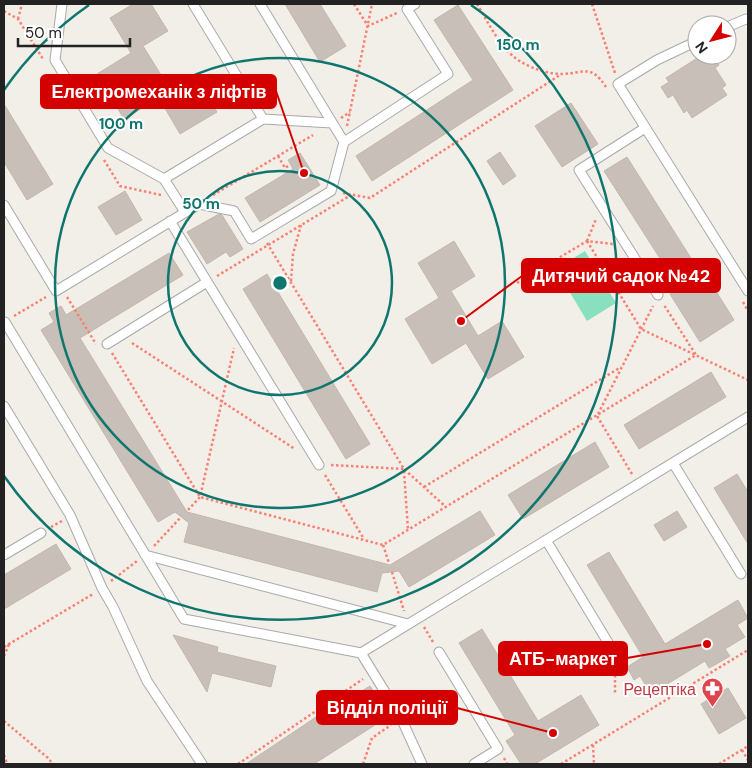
<svg xmlns="http://www.w3.org/2000/svg" width="752" height="768" font-family="'DM Sans',sans-serif">
	<rect width="100%" height="100%" fill="#f2efe9"/>
	<!-- pitch -->
	<path fill="#88e0be" d="M585,251L616,303L587,321L556,269Z"/>
	<!-- building -->
	<path fill="#c7bfb8" stroke="#c4b6ab" d="M133,4H151L168,31L143,46L171,91L195,76L217,112L180,134L159,98L124,119L97,74L131,53L110,18Z
		M285,4H320L346,46L320,62Z
		M458,5L513,90L372,181L356,156L473,80L434,20Z
		M702,55H713L719,65L715,68L726,85L722,88L727,95L692,118L687,110L684,113L673,95L668,98L661,87L669,82L666,78Z
		M571,103L598,144L562,167L535,126Z
		M4,104L53,184L27,200L4,162Z
		M500,152L516,176L503,185L487,161Z
		M300,153L320,185L260,222L245,198L293,169L288,160Z
		M627,157L701,274L704,272L734,320L700,342L670,294L679,288L604,171Z
		M125,191L142,220L116,235L98,207Z
		M219,214L222,215L243,249L230,257L226,252L207,264L187,232Z
		M454,241L475,276L451,291L478,336L502,321L524,357L488,379L466,343L432,364L405,319L439,298L418,263Z
		M169,253L183,275L80,338L187,512L390,565L480,511L495,535L409,587L399,571L382,573L377,592L184,542L189,523L175,512L158,522L41,330L54,322L49,313L61,306L66,315Z
		M267,274L370,444L346,459L243,289Z
		M711,372L726,397L639,449L624,425Z
		M595,442L609,467L523,519L508,495Z
		M737,474L748,492V544L714,488Z
		M677,511L687,527L664,541L654,525Z
		M56,544L71,569L4,609V575Z
		M609,552L665,644L738,600L748,618L737,625L745,637L725,649L730,656L720,662L709,668L705,661L651,694L640,676L634,680L627,667L643,657L587,565Z
		M482,629L538,721L581,695L599,725L535,764H521L506,741L515,735L459,643Z
		M173,635L218,647L217,652L276,666L271,687L212,673L207,692Z
		M370,686L389,716L314,764H246L325,711L326,713Z
		M728,688L746,718L719,734L701,704Z"/>
	<g fill="none" stroke-linecap="round" stroke-linejoin="round">
		<defs>
			<path id="lane" d="M62,4L55,60L108,148L164,179L185,212
				M193,4L263,119
				M260,4L344,142
				M727,27L746,19
				M697,41L657,60L618,84L748,291
				M645,128L579,170L658,295
				M164,179L263,119L332,123
				M4,205L56,291L199,204L234,211L251,239L331,191L344,142L448,74L407,9L415,4
				M170,221L319,465
				M5,322L184,619L361,653L748,417
				M107,344L207,282
				M4,406L70,515L102,588L113,607L147,681L202,764
				M673,463L741,574
				M546,540L615,654
				M4,555L41,533
				M145,555L408,624
				M439,652L498,749L474,764
				M361,653L401,718L422,764"/>
		</defs>
		<!-- lane casing -->
		<use href="#lane" stroke="#a9a9a9" stroke-width="11"/>
		<!-- path -->
		<path stroke="#fa8072" stroke-width="2.5" stroke-dasharray="2.5 2.5" stroke-linecap="butt" d="M354,4L368,26L397,13
			M477,4C490,25 502,53 525,64C536,70 550,74 562,74C585,73 591,64 606,87
			M592,4L615,73
			M4,11L18,19L43,59
			M18,19L22,4
			M341,118L350,112
			M347,126L372,4
			M278,156L285,168L290,165
			M104,160L120,186L161,195
			M343,193L370,198L560,75
			M213,195L313,135
			M587,241L641,329L748,380
			M587,241L596,219
			M267,243L404,469L446,507
			M217,276L351,195
			M291,281L293,254L301,225
			M517,283L587,241L613,244
			M67,297L96,344
			M743,302L748,311
			M14,316L46,297
			M132,343L295,449
			M112,353L200,497L383,545L696,355L664,305
			M331,465L404,469
			M404,471L408,530
			M632,474L597,416L653,306
			M325,475L364,539
			M424,487L621,367
			M188,510L200,497L234,348
			M51,527L62,521
			M383,545L389,563
			M154,546L181,517
			M392,572L404,611
			M111,581L137,561
			M424,627L433,642
			M4,647L93,594
			M4,656L9,644
			M615,665V695
			M4,721L48,758L53,764
			M593,745L594,764
			M742,750L748,760
			M4,755L7,764
			M504,758L507,764
			M238,764L363,679
			M363,764L372,738L391,725
			M561,764L748,650
			M719,764L748,746"/>
		<!-- lane -->
		<use href="#lane" stroke="#fff" stroke-width="9"/>
	</g>
	<!-- distance rings -->
	<g fill="none" stroke="#0f766e" stroke-width="2.5">
		<circle cx="280" cy="283" r="112"/>
		<circle cx="280" cy="283" r="225"/>
		<path d="M4 90A337 337 0 0 1 89 5M471 5A337 337 0 1 1 4 476"/>
	</g>
	<!-- icons -->
	<defs>
		<symbol id="pharmacy-pin" viewBox="-11 -11 22 30"><path d="M0 17L-7.5 6A9.5 9.5 0 1 1 7.5 6Z" fill="#e0444e" stroke="#fff"/><path d="M-2-6h4v4h4v4h-4v4h-4v-4h-4v-4h4Z" fill="#fff"/></symbol>
	</defs>
	<g fill-rule="evenodd">
		<use href="#pharmacy-pin" x="700" y="676" width="25" height="34"/>
	</g>
	<g text-anchor="middle" stroke-width="4" stroke-linejoin="round" paint-order="stroke">
		<!-- health labels -->
		<g font-size="16" fill="#be3a42" stroke="#fff" text-anchor="end">
			<text x="696" y="695">Рецептіка</text>
		</g>
	</g>
	<circle cx="280" cy="283" r="8" fill="#0f766e" stroke="#fff" stroke-width="2.5"/>
	<g font-size="15" text-anchor="middle" font-weight="bold" fill="#0f766e" stroke="#fff" stroke-width="4" stroke-linejoin="round" paint-order="stroke">
		<text x="518" y="50">150 m</text>
		<text x="121" y="129">100 m</text>
		<text x="201" y="209">50 m</text>
	</g>
	<!-- callouts -->
	<path fill="none" stroke="#d40000" stroke-width="2" d="M304 173L276 91M461 321L522 276M707 644L627 658M553 733L457 708"/>
	<g fill="#d40000" stroke="#fff" stroke-width="2">
		<circle cx="304" cy="173" r="5"/>
		<circle cx="461" cy="321" r="5"/>
		<circle cx="707" cy="644" r="5"/>
		<circle cx="553" cy="733" r="5"/>
	</g>
	<g fill="#d40000" stroke="#d40000" stroke-width="2">
		<rect x="41" y="75" width="235" height="33" rx="5"/>
		<rect x="522" y="259" width="198" height="33" rx="5"/>
		<rect x="499" y="642" width="128" height="33" rx="5"/>
		<rect x="317" y="691" width="140" height="33" rx="5"/>
	</g>
	<g font-size="18" text-anchor="middle" font-weight="bold" fill="#fff">
		<text x="159" y="98">Електромеханік з ліфтів</text>
		<text x="621" y="282">Дитячий садок №42</text>
		<text x="563" y="665">АТБ-маркет</text>
		<text x="387" y="714">Відділ поліції</text>
	</g>
	<!-- border -->
	<rect width="752" height="768" fill="none" stroke="#222222" stroke-width="10"/>
	<!-- north arrow -->
	<g transform="translate(712 40) rotate(234)"><circle r="24" fill="#ffffff" stroke="#a7a7a7"/>
	<path d="M0-4L9 19L0 12L-9 19Z" fill="#d40000"/>
	<text y="-8" font-size="14" font-weight="bold" text-anchor="middle" fill="#222222">N</text>
	</g>
	<!-- scale -->
	<path d="M18 38v8h112v-8" fill="none" stroke="#222222" stroke-width="2.5"/>
	<text x="25" y="38" font-size="15" fill="#222222" stroke="#ffffff" stroke-width="4" paint-order="stroke">50 m</text>
</svg>
